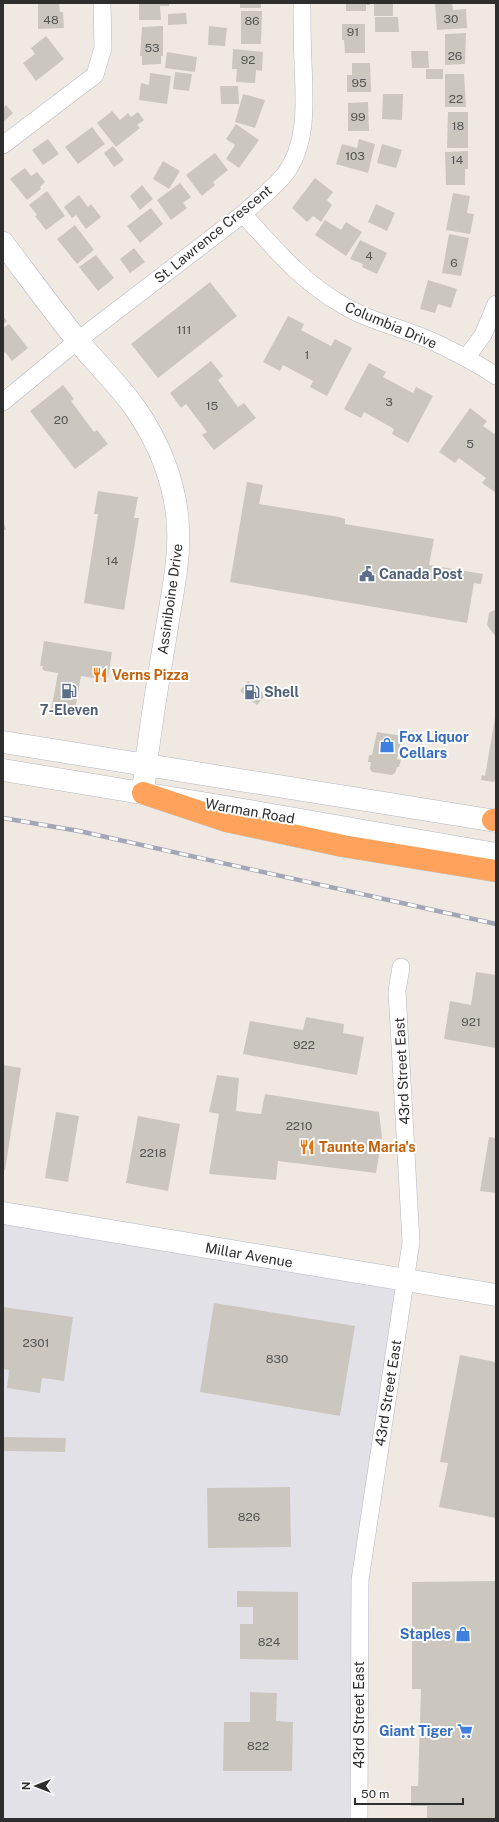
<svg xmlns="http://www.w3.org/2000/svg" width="499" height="1822" font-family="'Public Sans',sans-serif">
	<rect width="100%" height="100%" fill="#efe9e1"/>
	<!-- industrial -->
	<path fill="#e3e1e8" d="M3,1213L405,1281L362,1568L360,1819H3Z"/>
	<!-- building -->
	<path fill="#cbc7bf" d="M38,3H59L60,12H63L64,28L38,29Z
		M139,3H169V6H160L161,20H139Z
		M240,3H261V8H240Z
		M346,3H370V5H366V11H346Z
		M374,3H393V16H374Z
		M435,3H452L453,10L466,9L467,28L437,30Z
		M241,11H262L261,44H241Z
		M186,13L187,24L168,25V14Z
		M375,17H398L399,32H375Z
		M342,24H365V53H345L344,40H342Z
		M163,26V56H161V64L142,65V56H140L142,27Z
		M209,26L227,28L225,46L208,45Z
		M466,33L465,64L445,65V34Z
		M46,36L64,59L36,81L23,63L35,54L31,48Z
		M233,49L263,52L262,71L256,70L255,83L236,82L237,69H232Z
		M411,51H428L429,68H412Z
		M167,52L197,57L195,72L165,68Z
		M352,63H370L371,92H347V75H352Z
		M426,69H443V79H426Z
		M175,72L192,74L189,91L173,89Z
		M150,73L171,76L167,104L139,100L141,83L149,85Z
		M445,74H464L466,107H445Z
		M220,86H238L239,104H221Z
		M243,94L265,100L255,128L235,122Z
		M383,94H403L402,120L382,119Z
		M368,102L369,131H348V103Z
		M6,105L13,113L3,122V108Z
		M112,111L120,120L128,113L131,117L138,112L144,120L137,125L140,128L116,147L97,123Z
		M448,112H468V148H447Z
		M236,124L259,140L239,168L226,159L235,145L226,139Z
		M92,127L105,144L78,164L65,147Z
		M48,139L59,154L43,165L32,150Z
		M359,139L375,144L368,173L336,164L342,144L357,148Z
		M382,144L402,150L396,168L377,163Z
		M113,146L124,160L114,167L104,153Z
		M468,151V169H465V185H446L445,152Z
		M215,153L228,170L213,182L215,185L202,196L186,175Z
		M163,161L180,171L169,189L153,179Z
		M25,168L31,176L37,172L45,182L40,187L41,189L27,200L10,179Z
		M315,178L333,192L327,200L332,205L321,222L313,216L307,222L292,208Z
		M180,183L191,197L183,203L187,208L171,220L157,200Z
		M142,185L153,199L140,210L130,196Z
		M47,191L65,216L46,230L35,216L37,215L29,205Z
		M453,193L470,196L467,213L474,214L470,234L446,230Z
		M79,195L88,207L91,204L101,217L86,229L76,215L81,211L72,218L64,207Z
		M376,204L395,213L387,231L368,222Z
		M151,208L163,224L140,243L127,226Z
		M325,220L341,230L346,222L362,232L346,256L315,235Z
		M75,225L94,250L77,264L57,239Z
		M449,234L469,238L461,276L442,273Z
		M360,240L387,253L377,274L362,267L363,264L350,259Z
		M134,248L145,262L130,273L120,259Z
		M96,255L114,278L98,291L79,267Z
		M428,280L457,289L451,308L438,304L435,313L420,309Z
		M210,282L237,316L158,378L131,344Z
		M3,316L7,321L3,324Z
		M288,316L304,324L301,330L331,346L335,339L352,348L327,396L310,387L313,381L283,365L280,371L263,362Z
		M9,324L28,348L12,361L5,352L3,354V328Z
		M211,361L223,376L218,380L238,407L244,403L256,418L214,450L202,435L207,432L186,404L181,408L170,393Z
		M369,363L386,372L383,377L413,393L416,387L433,396L408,443L392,434L394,429L364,412L361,418L344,409Z
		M63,385L74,399L71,401L94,432L97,430L108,444L75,469L30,411Z
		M470,408L487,421L483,426L496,435V493L482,483L486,478L459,458L455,463L439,452Z
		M247,482L263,485L259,504L339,517L345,519V524L434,539L429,565L483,574L481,584L474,583L467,623L230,582Z
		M98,491L138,497L134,518H139L124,610L84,603L98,514H94Z
		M3,520L6,530H3Z
		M496,609V637L487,625L489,613Z
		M44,641L112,652L108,678L105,677V680L81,676L74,715L51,711L58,673L45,671L42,669L43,666H40Z
		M248,681L265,695L257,705L240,691Z
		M495,718L496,778L494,782L481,780L482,775L485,776Z
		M377,732L402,736L397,759L401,760L399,767H397L395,773L392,775L372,772L370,769L371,762H368L369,755H372Z
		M476,972L496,975V1048L444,1039L450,1001L471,1005Z
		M306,1017L344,1024L343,1033L364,1037L357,1075L243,1054L250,1021L303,1030Z
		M3,1065L21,1068L5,1170H3Z
		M217,1075L239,1078L236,1111L261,1114L265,1094L379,1112L382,1138L376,1173L278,1161L276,1180L209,1174L219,1114L209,1112Z
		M56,1112L79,1116L68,1182L45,1178Z
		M138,1116L180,1124L168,1191L126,1183Z
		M489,1137L496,1138V1193L480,1191Z
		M214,1303L355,1326L340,1416L200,1392Z
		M3,1307L73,1317L64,1381L42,1378L40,1393L7,1388L9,1370L3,1369Z
		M460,1355L496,1362V1518L439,1507L448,1463L440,1462Z
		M3,1437L66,1438L65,1452L3,1451Z
		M290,1487L291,1547L208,1548L207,1488Z
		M496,1581V1819H427V1806H411V1786H418L421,1689H412V1582Z
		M237,1591L298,1592V1660L240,1659V1624H253V1607H237Z
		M250,1692L277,1693L276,1721L293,1722L292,1771H223L224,1722H250Z"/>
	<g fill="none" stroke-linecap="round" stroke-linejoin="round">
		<defs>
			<path id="street" d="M3,145L95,75L103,48L102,3
				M243,214C274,248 301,281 341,304C370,322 404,328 434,342C455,352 477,363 496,376
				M466,358L483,335L496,304
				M3,402L77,341L243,214C257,201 273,189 285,174C309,142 304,99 303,61C302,42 302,22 302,3
				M359,1819L360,1580L411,1242L397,991L401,967"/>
			<path id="secondary" d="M3,243C28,276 52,309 77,340C96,363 118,384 135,408C159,442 176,484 178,527C180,560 172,594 167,627C158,682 148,736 143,793
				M3,742L496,821
				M3,770L232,808L496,854
				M3,1213L496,1295"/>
			<path id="highway" d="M143,793L227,821L343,846L496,871
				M493,820H496"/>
		</defs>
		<!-- street casing -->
		<use href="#street" stroke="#b4b7c1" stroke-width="18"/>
		<!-- secondary casing -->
		<use href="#secondary" stroke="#b4b7c1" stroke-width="23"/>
		<!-- highway casing -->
		<use href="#highway" stroke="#c9c9c9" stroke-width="23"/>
		<!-- street -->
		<use href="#street" stroke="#fff" stroke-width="17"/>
		<!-- secondary -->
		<use href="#secondary" stroke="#fff" stroke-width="22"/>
		<!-- highway -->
		<use href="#highway" stroke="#ffa35c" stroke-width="22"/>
		<defs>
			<path id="rail" d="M3,818L79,831L496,924"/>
		</defs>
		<!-- rail casing -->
		<use href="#rail" stroke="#a3a6b8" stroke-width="4.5"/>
		<!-- rail -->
		<use href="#rail" stroke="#fff" stroke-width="3" stroke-dasharray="9" stroke-linecap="butt"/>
	</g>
	<!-- icons -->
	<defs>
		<symbol id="civic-bare" viewBox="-9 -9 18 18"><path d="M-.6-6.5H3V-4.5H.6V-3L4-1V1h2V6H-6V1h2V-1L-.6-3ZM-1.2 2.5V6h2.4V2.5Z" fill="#5c6f8a" stroke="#fff" stroke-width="2.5" paint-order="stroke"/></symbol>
		<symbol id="restaurant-bare" viewBox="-9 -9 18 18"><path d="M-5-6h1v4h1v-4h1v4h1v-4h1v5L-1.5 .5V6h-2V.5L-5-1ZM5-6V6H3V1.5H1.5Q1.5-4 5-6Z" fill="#e8710a" stroke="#fff" stroke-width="2.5" paint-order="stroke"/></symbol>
		<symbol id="fuel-bare" viewBox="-9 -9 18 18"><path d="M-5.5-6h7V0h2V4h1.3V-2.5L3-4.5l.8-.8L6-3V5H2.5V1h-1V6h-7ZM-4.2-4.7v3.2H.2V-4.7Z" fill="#5c6f8a" stroke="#fff" stroke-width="2.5" paint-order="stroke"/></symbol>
		<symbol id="shop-bare" viewBox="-9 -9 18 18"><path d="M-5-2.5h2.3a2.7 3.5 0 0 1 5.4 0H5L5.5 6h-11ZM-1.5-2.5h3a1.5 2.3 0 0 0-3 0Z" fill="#3f7fe0" stroke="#fff" stroke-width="2.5" paint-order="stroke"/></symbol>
		<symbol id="supermarket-bare" viewBox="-9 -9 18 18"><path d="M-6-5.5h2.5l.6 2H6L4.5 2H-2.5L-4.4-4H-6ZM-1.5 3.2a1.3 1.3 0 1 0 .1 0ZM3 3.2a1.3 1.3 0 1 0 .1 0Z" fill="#3f7fe0" stroke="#fff" stroke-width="2.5" paint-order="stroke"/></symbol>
	</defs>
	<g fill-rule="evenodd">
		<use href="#civic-bare" x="356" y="563" width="22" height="22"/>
		<use href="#restaurant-bare" x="89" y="664" width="22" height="22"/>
		<use href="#fuel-bare" x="58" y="680" width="22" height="22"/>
		<use href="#fuel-bare" x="241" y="681" width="22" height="22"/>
		<use href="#shop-bare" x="376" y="734" width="22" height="22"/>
		<use href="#restaurant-bare" x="296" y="1136" width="22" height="22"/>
		<use href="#shop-bare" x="452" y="1623" width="22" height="22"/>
		<use href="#supermarket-bare" x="454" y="1720" width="22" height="22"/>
	</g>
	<g text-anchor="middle" stroke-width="4" stroke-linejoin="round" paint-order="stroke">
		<!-- number labels -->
		<g font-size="12" fill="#555452">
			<text x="451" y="23">30</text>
			<text x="51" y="24">48</text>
			<text x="252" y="25">86</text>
			<text x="353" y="36">91</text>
			<text x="152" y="52">53</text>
			<text x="455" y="60">26</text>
			<text x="248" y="64">92</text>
			<text x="359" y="87">95</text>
			<text x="456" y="103">22</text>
			<text x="358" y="121">99</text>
			<text x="458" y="130">18</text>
			<text x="355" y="160">103</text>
			<text x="457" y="164">14</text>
			<text x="369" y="260">4</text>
			<text x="454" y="267">6</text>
			<text x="184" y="334">111</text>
			<text x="307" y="359">1</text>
			<text x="389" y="406">3</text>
			<text x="212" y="410">15</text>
			<text x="61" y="424">20</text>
			<text x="470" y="448">5</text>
			<text x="112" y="565">14</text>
			<text x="471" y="1026">921</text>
			<text x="304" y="1049">922</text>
			<text x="299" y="1130">2210</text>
			<text x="153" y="1157">2218</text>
			<text x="36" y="1347">2301</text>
			<text x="277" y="1363">830</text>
			<text x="249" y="1521">826</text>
			<text x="269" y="1646">824</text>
			<text x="258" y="1750">822</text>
		</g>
		<!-- street labels -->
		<g font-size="14" fill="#2e2e2e" stroke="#fff">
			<text transform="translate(213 234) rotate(-39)" y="5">St. Lawrence Crescent</text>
			<text transform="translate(391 325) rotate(23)" y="5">Columbia Drive</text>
			<text transform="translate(170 599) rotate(-82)" y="5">Assiniboine Drive</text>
			<text transform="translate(250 811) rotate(10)" y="5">Warman Road</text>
			<text transform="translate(402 1071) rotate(-93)" y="5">43rd Street East</text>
			<text transform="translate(249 1255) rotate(10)" y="5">Millar Avenue</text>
			<text transform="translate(388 1393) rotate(-81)" y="5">43rd Street East</text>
			<text transform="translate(359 1715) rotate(-90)" y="5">43rd Street East</text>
		</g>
		<!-- service labels -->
		<g font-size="14" font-weight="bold" fill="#4e5e75" stroke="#fff" text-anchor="start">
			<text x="379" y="579">Canada Post</text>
			<text x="264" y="697">Shell</text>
			<text x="69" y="715" text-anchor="middle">7-Eleven</text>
		</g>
		<!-- food labels -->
		<g font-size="14" font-weight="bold" fill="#c56008" stroke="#fff" text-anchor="start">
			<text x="112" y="680">Verns Pizza</text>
			<text x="319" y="1152">Taunte Maria's</text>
		</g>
		<!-- shop labels -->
		<g font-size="14" font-weight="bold" fill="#366cbe" stroke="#fff" text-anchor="end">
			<text x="399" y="742" text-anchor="start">Fox Liquor<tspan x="399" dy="16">Cellars</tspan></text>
			<text x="451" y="1639">Staples</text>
			<text x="453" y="1736">Giant Tiger</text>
		</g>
	</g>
	<!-- border -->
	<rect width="499" height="1822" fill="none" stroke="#2e2e2e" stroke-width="8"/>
	<!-- north arrow -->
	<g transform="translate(36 1786) rotate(270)" stroke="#ffffff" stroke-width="3" paint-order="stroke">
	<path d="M0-3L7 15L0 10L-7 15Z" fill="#2e2e2e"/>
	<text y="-6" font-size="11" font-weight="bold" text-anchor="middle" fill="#2e2e2e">N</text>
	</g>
	<!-- scale -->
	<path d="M355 1798v6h108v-6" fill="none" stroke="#2e2e2e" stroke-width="2"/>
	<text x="361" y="1798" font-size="12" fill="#2e2e2e" stroke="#ffffff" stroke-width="3" paint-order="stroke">50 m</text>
</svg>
